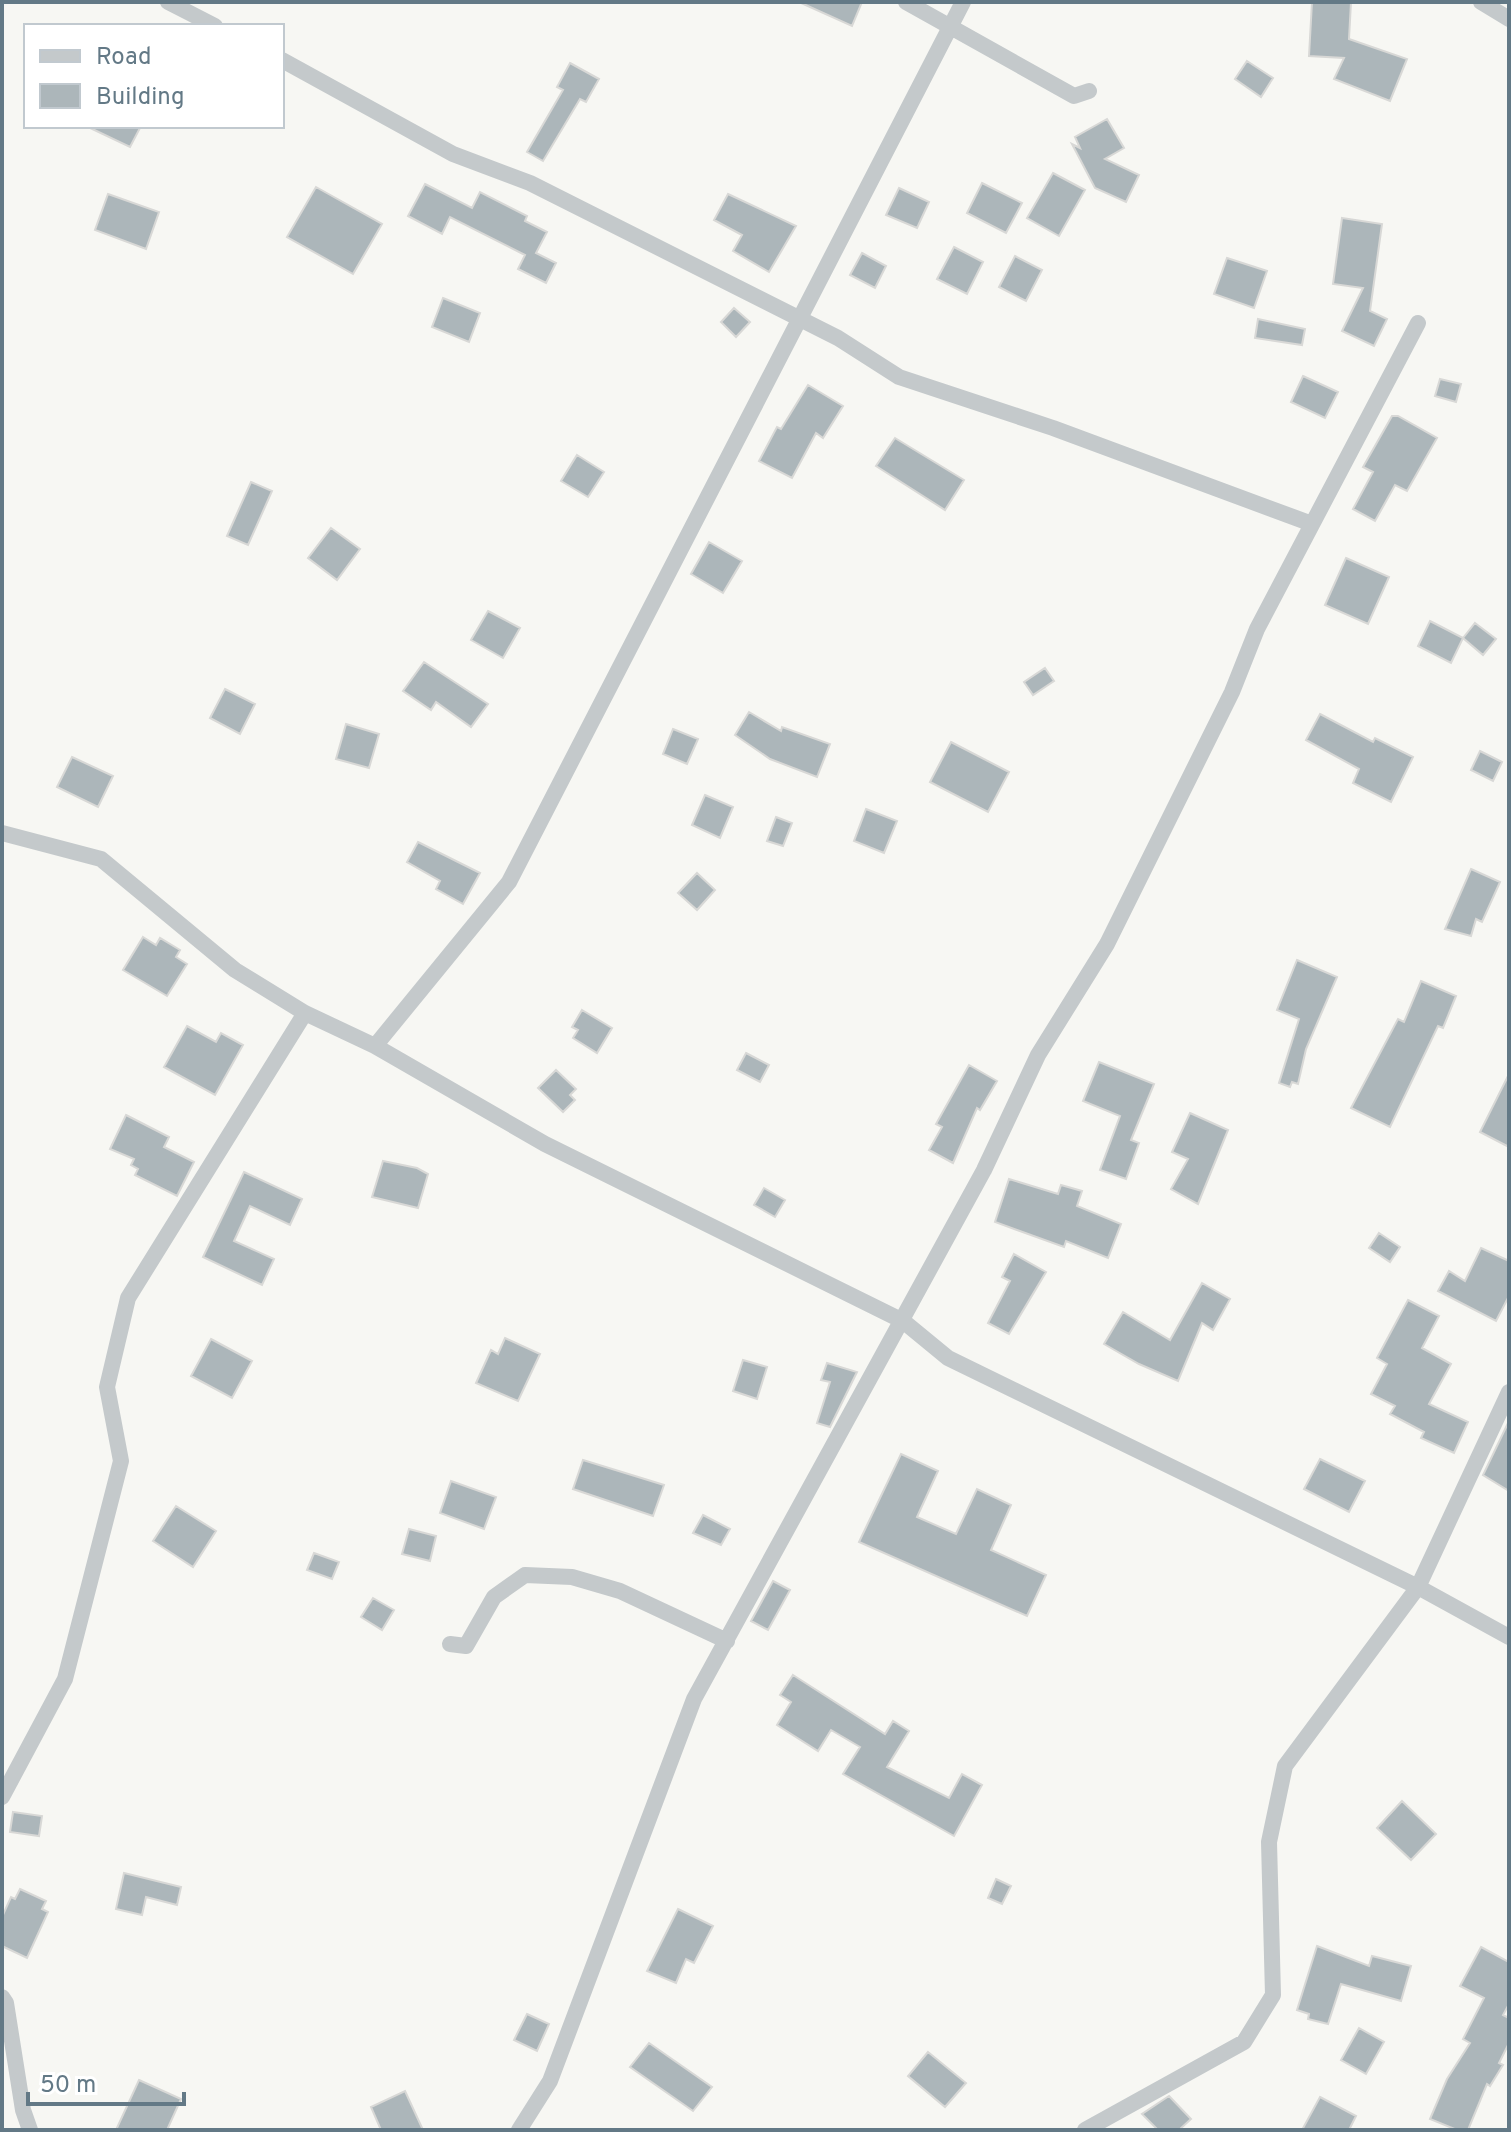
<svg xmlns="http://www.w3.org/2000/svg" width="1511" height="2132" font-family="Overpass,sans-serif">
	<rect width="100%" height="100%" fill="#f7f7f3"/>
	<!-- building -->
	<path fill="#acb6ba" stroke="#d8d8d6" stroke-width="2" d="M799,2H862L852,26Z
		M1312,2H1351L1349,39L1407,59L1390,101L1334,79L1344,58L1309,56Z
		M1247,61L1273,78L1261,97L1235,79Z
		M570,63L599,79L586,102L580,99L543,161L527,152L563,90L557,87Z
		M1107,119L1124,148L1105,159L1139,175L1126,202L1095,188L1072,144L1080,148L1075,137Z
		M86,126H141L130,147Z
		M1053,173L1085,190L1059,236L1027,218Z
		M982,183L1022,203L1006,233L967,213Z
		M425,184L472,208L480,192L527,216L525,221L547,232L536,253L556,263L546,283L518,269L525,255L450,217L442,234L408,216Z
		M316,187L382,224L353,274L287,237Z
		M899,188L929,202L917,228L886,215Z
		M108,194L159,212L146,249L95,230Z
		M728,194L796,226L769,272L733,251L742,235L714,220Z
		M1342,218L1382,224L1370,311L1387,319L1374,346L1342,331L1363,288L1333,284Z
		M954,247L983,262L967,294L937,279Z
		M862,253L886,266L875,288L850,275Z
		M1015,256L1042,270L1026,301L999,287Z
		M1227,258L1267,271L1254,308L1214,294Z
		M443,298L480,313L469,342L432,327Z
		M734,308L750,322L736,337L721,322Z
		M1258,319L1305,329L1302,345L1255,338Z
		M1303,376L1338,392L1325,418L1291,402Z
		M1440,379L1461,384L1456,402L1435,396Z
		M808,385L843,406L823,438L816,433L792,478L759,461L777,427L781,429Z
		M1392,416H1398L1437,438L1407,491L1395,485L1375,521L1353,509L1373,472L1363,467Z
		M895,438L964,480L945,510L876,466Z
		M577,455L604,472L588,497L561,481Z
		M251,482L272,491L248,545L227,536Z
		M331,528L360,549L337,580L308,558Z
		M709,542L742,561L723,593L691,574Z
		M1346,558L1389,577L1368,624L1325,605Z
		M488,611L520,628L503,658L471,640Z
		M1430,621L1463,638L1451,663L1418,646Z
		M1475,623L1496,639L1483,655L1463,638Z
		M424,662L488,704L471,727L436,702L431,710L403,691Z
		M1045,668L1054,681L1033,695L1024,682Z
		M225,689L255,704L240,734L210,718Z
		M749,712L781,731L782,727L830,744L817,777L770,759L735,735Z
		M1320,714L1373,742L1375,738L1413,757L1391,802L1353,783L1359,769L1306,740Z
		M346,724L379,734L369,768L336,759Z
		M673,729L698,739L687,764L663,754Z
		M951,742L1009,772L988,812L930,782Z
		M1480,751L1502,762L1493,781L1471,770Z
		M72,757L113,776L98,807L57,787Z
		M705,795L733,807L720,838L692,825Z
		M866,809L897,821L884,853L854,841Z
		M776,817L792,823L783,846L767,841Z
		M418,842L480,873L463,904L436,889L440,881L407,862Z
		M1471,869L1500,882L1482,922L1476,919L1471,936L1445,929Z
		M697,873L715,890L697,910L678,893Z
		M143,937L156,945L160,938L180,950L176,957L187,964L167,996L123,970Z
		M1297,960L1337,977L1306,1049L1298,1084L1292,1082L1290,1087L1279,1083L1299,1019L1277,1010Z
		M1421,981L1456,996L1443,1028L1438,1026L1390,1127L1351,1108L1398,1019L1404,1022Z
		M582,1010L612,1028L597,1053L573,1038L578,1030L572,1027Z
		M187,1026L216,1042L221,1033L243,1045L215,1095L164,1067Z
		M746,1053L769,1065L760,1082L737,1070Z
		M1099,1062L1154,1084L1131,1140L1139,1143L1126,1179L1100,1170L1120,1116L1083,1101Z
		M969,1065L997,1081L980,1110L977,1108L953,1163L929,1150L942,1127L936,1124Z
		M556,1070L576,1089L570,1095L575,1100L563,1112L538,1088Z
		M1509,1074V1147L1480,1132Z
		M1190,1113L1228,1130L1198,1204L1171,1189L1188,1159L1172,1152Z
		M126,1115L169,1137L164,1147L194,1162L177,1196L135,1175L138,1169L131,1165L134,1159L110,1149Z
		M383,1161L417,1168L428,1174L418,1208L372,1197Z
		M244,1172L302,1199L290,1225L250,1206L234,1241L274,1259L262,1285L203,1257Z
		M1009,1179L1058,1194L1061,1185L1082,1191L1077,1206L1121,1224L1108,1258L1066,1241L1064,1247L995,1222Z
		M764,1188L785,1200L775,1217L754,1205Z
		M1379,1233L1400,1247L1390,1262L1369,1248Z
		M1481,1248L1509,1261V1296L1496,1321L1438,1291L1449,1271L1465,1281Z
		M1014,1254L1046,1272L1009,1334L988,1323L1010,1281L1002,1277Z
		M1202,1283L1230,1299L1213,1330L1202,1323L1178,1381L1139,1364L1104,1344L1123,1312L1170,1340Z
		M1408,1300L1439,1316L1422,1348L1451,1364L1429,1404L1468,1422L1454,1453L1421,1438L1424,1432L1390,1414L1395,1406L1371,1394L1387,1364L1377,1358Z
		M505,1338L540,1354L518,1401L476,1383L491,1350L498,1354Z
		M211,1339L252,1361L232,1398L191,1376Z
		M743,1360L767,1367L757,1399L733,1391Z
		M827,1363L857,1372L830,1427L817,1423L830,1382L821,1380Z
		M1509,1421V1491L1483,1475Z
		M901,1454L938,1471L917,1517L956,1534L977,1489L1011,1505L991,1550L1046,1575L1027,1616L859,1542Z
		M1320,1459L1365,1481L1349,1512L1304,1489Z
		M583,1460L664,1485L653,1516L573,1489Z
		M451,1481L496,1497L484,1529L440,1513Z
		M176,1506L216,1531L193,1567L153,1541Z
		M703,1515L730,1529L721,1545L693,1533Z
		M409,1529L436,1536L430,1561L402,1554Z
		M314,1553L339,1562L332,1579L307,1570Z
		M773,1581L790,1590L768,1630L751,1621Z
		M373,1598L394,1610L382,1630L361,1617Z
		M793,1675L885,1734L893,1721L909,1731L887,1767L949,1798L962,1774L982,1785L954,1836L843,1774L860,1747L831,1730L818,1751L777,1725L791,1702L780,1695Z
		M1402,1801L1436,1834L1411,1860L1377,1828Z
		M13,1812L42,1816L39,1836L10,1832Z
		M124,1873L181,1887L177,1905L146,1897L142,1915L116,1909Z
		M996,1879L1011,1886L1002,1904L988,1898Z
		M20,1889L46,1901L42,1909L48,1912L27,1958L2,1946V1917L11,1897L15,1899Z
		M678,1909L713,1926L694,1963L686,1959L676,1983L647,1971Z
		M1317,1946L1369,1966L1372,1956L1411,1966L1401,2001L1341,1984L1328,2024L1308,2019L1309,2014L1297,2010Z
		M1481,1947L1509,1962V2004L1503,2015L1509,2018V2043L1499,2063L1503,2065L1490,2086L1487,2084L1468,2130H1457L1430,2119L1447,2079L1470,2043L1463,2039L1484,1998L1460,1986Z
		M527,2014L549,2024L537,2051L514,2040Z
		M1359,2028L1384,2042L1366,2074L1341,2060Z
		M649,2043L712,2087L693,2111L630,2067Z
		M928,2052L966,2083L945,2107L908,2076Z
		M139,2080L181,2099L167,2130H116Z
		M405,2091L423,2130H381L371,2107Z
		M1169,2096L1191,2119L1179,2130H1158L1142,2114Z
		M1320,2097L1356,2116L1349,2130H1302Z"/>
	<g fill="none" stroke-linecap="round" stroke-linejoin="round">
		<!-- minor -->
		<path stroke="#c4c9cb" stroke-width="16" d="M168,2L215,26
			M906,2L1074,96L1089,91
			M1481,2L1509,19
			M282,60L453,154L530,183L838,338L899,377L1053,428L1312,524
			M2,833L101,859L235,970L305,1013L375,1046L545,1144L903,1321L948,1358L1418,1587L1509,1637
			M375,1046L509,882L963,2
			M450,1644L466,1646L494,1597L525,1575L572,1577L620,1591L727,1641
			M2,1797L65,1679L121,1461L107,1387L128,1298L305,1013
			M2,1997L6,2003L23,2110L30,2130
			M519,2130L550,2081L694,1699L984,1170L1038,1055L1107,944L1232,692L1257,629L1418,323
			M1085,2130L1244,2042L1273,1995L1269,1842L1285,1766L1418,1587L1509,1392"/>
	</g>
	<!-- border -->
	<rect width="1511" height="2132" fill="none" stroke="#637986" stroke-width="8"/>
	<!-- legend -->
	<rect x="24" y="24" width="260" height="104" fill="#ffffff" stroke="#c1c9cf" stroke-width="2"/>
	<rect x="40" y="50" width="40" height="12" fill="#c4c9cb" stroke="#c1c9cf" stroke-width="2"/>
	<text x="96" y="64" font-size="24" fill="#637986">Road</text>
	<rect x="40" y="84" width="40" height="24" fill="#acb6ba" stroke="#c1c9cf" stroke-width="2"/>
	<text x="96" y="104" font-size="24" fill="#637986">Building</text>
	<!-- scale -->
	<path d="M28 2092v12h156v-12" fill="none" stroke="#637986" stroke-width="4"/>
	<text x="40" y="2092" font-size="24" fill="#637986" stroke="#ffffff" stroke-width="6" paint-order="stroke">50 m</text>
</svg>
